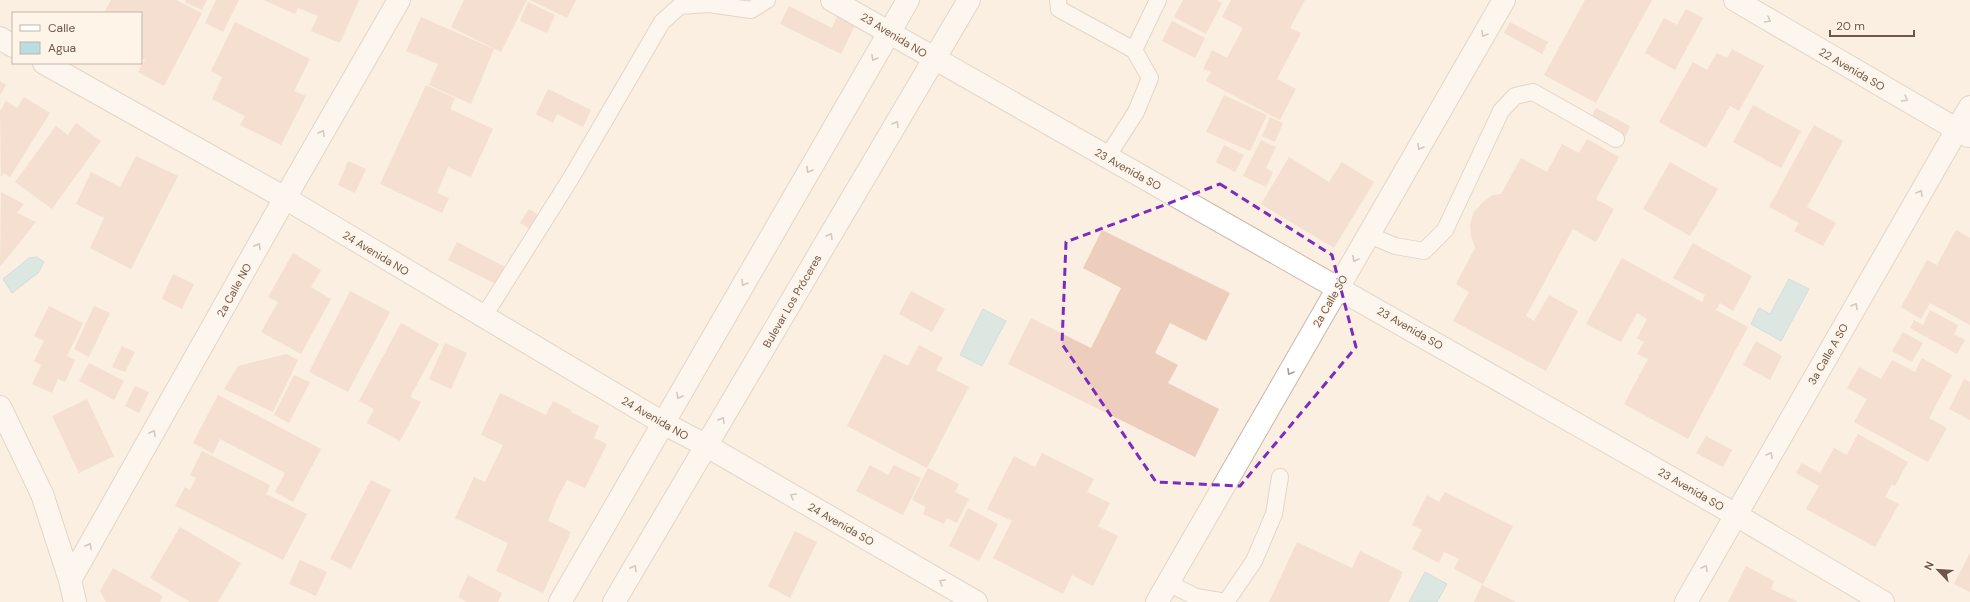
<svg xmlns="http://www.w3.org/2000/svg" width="1970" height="602" font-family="'DM Sans',sans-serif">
	<rect width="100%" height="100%" fill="#faefe1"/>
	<!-- water -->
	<path fill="#b8dde2" stroke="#9fcdd3" d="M37,257L44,262L38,273L12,293L3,279L29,258Z
		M1789,279L1809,289L1781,341L1751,324L1759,308L1770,314Z
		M983,309L1006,321L982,366L960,355Z
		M1425,572L1447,584L1437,602H1409Z"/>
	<!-- building -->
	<path fill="#edcdbb" d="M111,0H176L202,13L164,86L138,72L145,60L141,58V13H104Z
		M186,0H207L202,10L185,2Z
		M216,0H239L223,32L205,23Z
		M264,0H359L340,43L311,31L318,16L298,8L295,14Z
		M464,0H527L501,52L451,27Z
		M530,0H576L567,18Z
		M1183,0H1217L1222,3L1206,34L1174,17Z
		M1231,0H1305L1290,28L1301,33L1277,79L1296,89L1280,120L1206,81L1211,72L1203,69L1212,50L1227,58L1243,28L1222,17Z
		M1585,0H1652L1596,103L1544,75Z
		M528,2L555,15L547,33L520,21Z
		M789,6L832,28L839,11L858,19L841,54L780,24Z
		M1686,9L1703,18L1675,70L1645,53L1664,18L1677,25Z
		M421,17L494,49L471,104L429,85L438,64L406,51Z
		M1172,21L1205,38L1195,58L1162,41Z
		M235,22L310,59L294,91L306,96L281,145L240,125L245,116L212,99L222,77L211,71Z
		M1510,22L1548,42L1542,54L1504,33Z
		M1732,49L1764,66L1739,111L1730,106L1706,148L1659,122L1693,62L1707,70L1717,53L1727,58Z
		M0,81L6,85L0,95Z
		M426,85L455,98L450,109L493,129L471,177L448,167L437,193L449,198L442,213L380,184Z
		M548,89L591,110L583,127L557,114L553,123L536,114Z
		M1224,95L1267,115L1250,151L1206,132Z
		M24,97L50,113L10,177L4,173L1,177L0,111L6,101L17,108Z
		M1753,105L1801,131L1781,168L1733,142Z
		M1596,108L1630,126L1625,138L1590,119Z
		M1270,117L1283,123L1275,142L1262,136Z
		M76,123L101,141L52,209L15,182L56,126L68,135Z
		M1814,125L1843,141L1807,207L1836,223L1823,246L1794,231L1799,223L1769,207Z
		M1587,139L1619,157L1596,199L1614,209L1596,242L1573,229L1526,316L1534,321L1549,295L1578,311L1546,371L1453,321L1469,292L1456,284L1475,248L1471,236L1470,224L1474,212L1483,202L1493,195L1501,194L1521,158L1547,172L1562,144L1579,153Z
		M1261,140L1276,147L1266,168L1273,172L1266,187L1243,176Z
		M1224,145L1244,155L1235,172L1216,162Z
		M136,156L178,176L131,269L90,248L104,218L76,204L91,172L120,187Z
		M1289,157L1329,182L1342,162L1374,182L1334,248L1261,204Z
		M348,161L366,169L355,193L338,185Z
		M1670,162L1718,189L1690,236L1643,209Z
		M1,192L24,204L17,213L36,222L0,267Z
		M529,209L539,215L530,229L520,223Z
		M1102,230L1230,293L1206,341L1170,323L1155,353L1178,365L1168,383L1219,409L1195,457L1008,364L1031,318L1091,348L1121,288L1083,268Z
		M1956,230L1970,238V325L1930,303L1921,319L1901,307L1927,260L1937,265Z
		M457,242L507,268L498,285L448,260Z
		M1693,243L1752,276L1733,311L1720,303L1716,310L1748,327L1688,439L1624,404L1648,359L1637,354L1644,342L1637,338L1647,319L1637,313L1621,342L1586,324L1622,258L1702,302L1705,295L1673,278Z
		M293,253L321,270L311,287L331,299L301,354L261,332L278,302L268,297Z
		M173,274L194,284L182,309L162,299Z
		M350,291L390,312L348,392L309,372Z
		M911,291L945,309L932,332L899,314Z
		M49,306L83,323L67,356L75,360L65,382L58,379L52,393L32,384L41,365L34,361L44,341L34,336Z
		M94,306L110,313L89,357L74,349Z
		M1930,310L1958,325L1954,334L1965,340L1957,354L1910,328L1914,320L1923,325Z
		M401,323L439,344L410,397L421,402L400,441L367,423L374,409L359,401Z
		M1903,332L1923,343L1912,362L1892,351Z
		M1756,341L1782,356L1770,380L1743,365Z
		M445,343L467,353L451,389L429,379Z
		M919,345L943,358L936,370L969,387L927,468L847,426L884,354L908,366Z
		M122,346L135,352L125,372L112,367Z
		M286,354L298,360L273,412L224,389L238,366Z
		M1922,358L1952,375L1929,418L1947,428L1928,462L1854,422L1867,399L1847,388L1859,367L1881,379L1892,360L1915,372Z
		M89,363L124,381L114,400L79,381Z
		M294,375L310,382L289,423L274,415Z
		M1964,379L1970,382V420L1949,409Z
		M135,386L149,392L139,413L125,406Z
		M500,393L546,415L553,401L571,410V412L599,426L594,438L607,444L585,488L567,480L556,501L548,521L571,532L543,593L496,571L508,543L455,518L474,477L485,482L503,445L481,435Z
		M218,395L321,449L293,502L275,492L285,473L220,439L213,454L193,443Z
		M87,399L114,456L79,473L52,416Z
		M1858,434L1908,462L1895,486L1892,484L1885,497L1899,504L1875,547L1806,509L1819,486L1796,473L1802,463L1820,473L1834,448L1847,455Z
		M1706,436L1732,450L1723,467L1696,453Z
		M202,451L270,485L266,494L307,514L283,560L175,506L185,487L190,490L196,478L190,475Z
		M1042,453L1094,479L1087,492L1110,503L1098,526L1118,536L1093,586L1072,575L1063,594L993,558L1012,521L987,509L1014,456L1035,467Z
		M870,465L888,475L894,465L921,478L903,515L856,491Z
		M928,468L959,484L955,492L969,499L957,523L947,518L944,524L923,514L926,507L912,500Z
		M371,480L391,490L351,569L330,559Z
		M1445,492L1513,526L1483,584L1454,569L1459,559L1444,552L1439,563L1412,549L1422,530L1412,525L1427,495L1439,502Z
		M968,508L998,524L979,561L949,546Z
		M180,527L241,563L218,602H190L150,578Z
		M795,531L817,542L790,598L768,586Z
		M1297,542L1352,568L1360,551L1403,572L1389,602H1269Z
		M1970,553V592L1954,584Z
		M300,560L327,572L316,596L289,584Z
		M1746,566L1774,581L1771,589L1798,602H1728Z
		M113,568L163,596L160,602H106L100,591Z
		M468,575L502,593L498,602H467L458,597Z
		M1482,585L1516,602H1474Z"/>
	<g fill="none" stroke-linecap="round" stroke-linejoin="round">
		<defs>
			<path id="service" d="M1058,0L1059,9L1134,50L1150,78L1136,112L1107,157
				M1134,50L1158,0
				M1369,235L1395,246L1424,251L1445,230L1501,111L1515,96L1533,92L1616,139
				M484,316L571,178L662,22L680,6L709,4L751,10L767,0
				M1168,583L1196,597L1226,602
				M1226,602L1254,561L1274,514L1280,477"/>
			<path id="minor" d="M1735,0L1968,136
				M0,407L42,494L70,580L75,602
				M707,446L976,602
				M70,580L285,198L399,0
				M1157,602L1504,0
				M1686,602L1970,107"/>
			<path id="tertiary" d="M832,0L1736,515L1883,602
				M0,38L13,46
				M44,63L285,198L663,423L707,446
				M560,602L908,0
				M614,602L969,0"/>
		</defs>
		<!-- service casing -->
		<use href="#service" stroke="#c9b7a9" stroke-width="18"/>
		<!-- minor casing -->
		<use href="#minor" stroke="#c9b7a9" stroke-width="24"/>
		<!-- tertiary casing -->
		<use href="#tertiary" stroke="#c9b7a9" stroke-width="24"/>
		<!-- service -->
		<use href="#service" stroke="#fff" stroke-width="16"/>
		<!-- minor -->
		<use href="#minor" stroke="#fff" stroke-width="22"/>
		<!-- tertiary -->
		<use href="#tertiary" stroke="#fff" stroke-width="22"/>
	</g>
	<!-- one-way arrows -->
	<defs><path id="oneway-chevron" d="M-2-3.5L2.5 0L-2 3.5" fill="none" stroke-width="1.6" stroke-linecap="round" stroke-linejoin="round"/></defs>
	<g stroke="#a99a92">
		<use href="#oneway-chevron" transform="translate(1768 20) rotate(30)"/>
		<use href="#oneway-chevron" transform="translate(1484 34) rotate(120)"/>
		<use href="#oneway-chevron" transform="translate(874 58) rotate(120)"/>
		<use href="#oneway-chevron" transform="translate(1905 99) rotate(30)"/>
		<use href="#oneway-chevron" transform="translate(896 124) rotate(-60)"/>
		<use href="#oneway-chevron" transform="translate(322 133) rotate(-60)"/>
		<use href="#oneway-chevron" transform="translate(1420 147) rotate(120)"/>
		<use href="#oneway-chevron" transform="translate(809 170) rotate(120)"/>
		<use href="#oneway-chevron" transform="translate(1920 193) rotate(-60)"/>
		<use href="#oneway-chevron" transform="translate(830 236) rotate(-60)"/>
		<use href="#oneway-chevron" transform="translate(258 246) rotate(-61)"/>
		<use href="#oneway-chevron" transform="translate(1355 259) rotate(120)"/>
		<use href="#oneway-chevron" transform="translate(744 283) rotate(120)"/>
		<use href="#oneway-chevron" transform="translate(1855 306) rotate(-60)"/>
		<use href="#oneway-chevron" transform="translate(1290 372) rotate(120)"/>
		<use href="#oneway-chevron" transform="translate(679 396) rotate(120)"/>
		<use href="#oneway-chevron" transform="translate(722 420) rotate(-60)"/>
		<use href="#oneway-chevron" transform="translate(153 433) rotate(-61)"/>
		<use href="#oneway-chevron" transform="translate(1770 455) rotate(-60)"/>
		<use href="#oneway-chevron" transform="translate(793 496) rotate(-150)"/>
		<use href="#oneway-chevron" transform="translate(89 546) rotate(-61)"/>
		<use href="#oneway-chevron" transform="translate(634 568) rotate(-59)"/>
		<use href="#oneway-chevron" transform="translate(1705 568) rotate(-60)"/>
		<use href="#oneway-chevron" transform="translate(942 582) rotate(-150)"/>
	</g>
	<!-- marked area -->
	<path d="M0 0H1970V602H0ZM1220,184L1332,255L1356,347L1240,486L1156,482L1062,344L1066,242Z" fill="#faefe1" fill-opacity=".55" fill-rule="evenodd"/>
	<path fill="none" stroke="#7b2cbf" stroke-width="3" stroke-dasharray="8 5" stroke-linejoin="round" d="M1220,184L1332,255L1356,347L1240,486L1156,482L1062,344L1066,242Z"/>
	<g text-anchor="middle" stroke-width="3" stroke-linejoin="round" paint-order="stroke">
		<!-- street labels -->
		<g font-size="11" fill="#6f564a" stroke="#fef4e7">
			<text transform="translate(894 35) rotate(31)" y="4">23 Avenida NO</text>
			<text transform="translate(1852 69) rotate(30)" y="4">22 Avenida SO</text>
			<text transform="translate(1128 169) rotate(29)" y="4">23 Avenida SO</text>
			<text transform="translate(376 253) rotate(31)" y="4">24 Avenida NO</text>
			<text transform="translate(234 290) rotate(-61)" y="4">2a Calle NO</text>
			<text transform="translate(792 301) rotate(-60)" y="4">Bulevar Los Próceres</text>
			<text transform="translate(1330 301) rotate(-60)" y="4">2a Calle SO</text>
			<text transform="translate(1410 328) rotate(30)" y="4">23 Avenida SO</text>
			<text transform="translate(1828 354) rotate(-60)" y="4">3a Calle A SO</text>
			<text transform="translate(655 418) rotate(30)" y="4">24 Avenida NO</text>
			<text transform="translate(1691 489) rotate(30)" y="4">23 Avenida SO</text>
			<text transform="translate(841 524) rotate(30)" y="4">24 Avenida SO</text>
		</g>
	</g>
	<!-- legend -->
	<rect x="12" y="12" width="130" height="52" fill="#fef4e7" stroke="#c5b5a8"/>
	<rect x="20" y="25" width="20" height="6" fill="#ffffff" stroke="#c5b5a8"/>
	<text x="48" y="32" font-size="12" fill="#6f564a">Calle</text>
	<rect x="20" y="42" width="20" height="12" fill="#b8dde2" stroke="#c5b5a8"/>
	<text x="48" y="52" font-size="12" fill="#6f564a">Agua</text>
	<!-- north arrow -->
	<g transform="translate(1938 570) rotate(295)" stroke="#fef4e7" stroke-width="3" paint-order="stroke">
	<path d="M0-3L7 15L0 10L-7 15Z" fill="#6f564a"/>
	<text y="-6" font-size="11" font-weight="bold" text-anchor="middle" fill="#6f564a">N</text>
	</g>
	<!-- scale -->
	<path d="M1830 30v6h84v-6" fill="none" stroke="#6f564a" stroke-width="2"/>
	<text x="1836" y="30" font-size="12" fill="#6f564a" stroke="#fef4e7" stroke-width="3" paint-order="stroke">20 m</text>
</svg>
